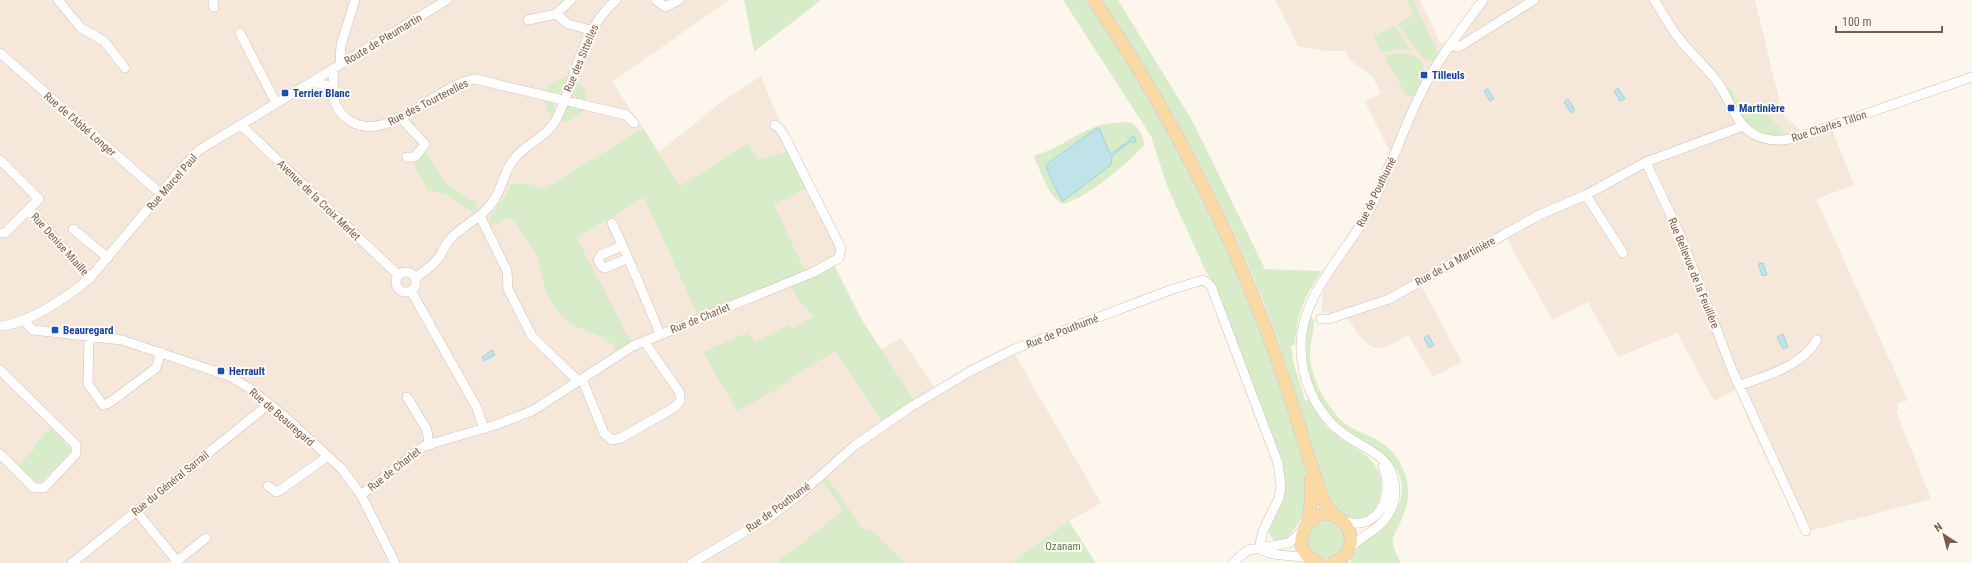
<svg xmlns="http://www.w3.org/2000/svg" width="1972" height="563" font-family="'Roboto Condensed',sans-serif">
	<rect width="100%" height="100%" fill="#fdf6ec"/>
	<!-- residential -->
	<path fill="#f5e8da" d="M0,0H729L612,82L643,128L544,189L577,238L644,198L699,317L774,205L810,187L839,244L833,263L860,317L880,350L901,338L937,391L1014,353L1101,503L1069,521L1011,563H0Z
		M1275,0H1420L1440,43L1460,40L1489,0H1755L1783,115L1802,131L1829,122L1854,185L1816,199L1908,400L1897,404L1898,409L1896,411L1931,499L1802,533L1749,422L1736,390L1714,401L1677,333L1618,357L1588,302L1552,320L1507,239L1421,285L1462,362L1433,377L1408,335L1385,348H1376L1368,345L1358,334L1347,317L1321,312L1325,270L1368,204L1389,150L1365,102L1381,93L1372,76L1350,60L1345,51H1326L1298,46Z
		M761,76L791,150L758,159L748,143L680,186L658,152L691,127L717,105Z"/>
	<!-- green -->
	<path fill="#d8ecc9" d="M744,0H821L754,52Z
		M1063,0H1086C1168,120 1237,250 1281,388C1291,418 1304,450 1307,481C1308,491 1308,507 1303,515C1298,525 1277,559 1269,531L1271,522L1281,506L1284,491L1215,285L1207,274L1167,186L1151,136Z
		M1101,0H1118L1193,122L1265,269L1322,271C1304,296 1297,314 1295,345L1291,346L1293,361L1305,400H1309C1316,412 1323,424 1334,433C1350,447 1374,454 1380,476C1385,491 1376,523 1355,519C1351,519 1334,508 1332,505C1329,502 1326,496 1324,492C1312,449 1301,404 1286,362C1241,233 1178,112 1101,0Z
		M1407,0H1413L1438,53V56C1434,63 1427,61 1422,57L1397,24L1414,15Z
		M1394,26L1411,50C1398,46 1388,54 1380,51L1374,36Z
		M1396,53C1418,53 1432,64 1420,86C1418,89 1417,93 1414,96L1406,95L1386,59V56Z
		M564,77L569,78C564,91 560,95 545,92L551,83Z
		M574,80C583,84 587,92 586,101C572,98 571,93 574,80Z
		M1729,87L1746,115L1757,108L1762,107L1786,136L1780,139L1754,131L1745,122L1727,92Z
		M544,98L550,101L554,105L555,117L547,110Z
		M571,106L584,108L583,113L567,122L560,119L566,108Z
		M1127,122L1134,124L1143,137L1144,145C1129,163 1085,199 1063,204C1047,195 1043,175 1035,160V155C1057,150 1072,136 1092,128C1103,123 1115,123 1127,122Z
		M643,128L680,186L748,143L758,159L791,150L810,187L774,205L807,275L699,318L644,198L577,238L631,342L618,351L608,341L597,335L570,324L559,313L546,292L536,253L514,220L507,218L491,227L489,219L505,196L511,184C523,182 533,184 544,189Z
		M425,151L446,184L477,203L475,207L478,209L474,213L446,195L427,189L413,163Z
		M834,265L860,317L914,400L882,421L835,351L804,370L774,391L737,411L703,352L748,332L755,342L789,325L791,329L814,316L801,304L791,286Z
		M1310,316L1314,320C1314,332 1310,344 1310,356C1310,378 1332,418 1352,428C1372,438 1391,443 1401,465C1411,484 1410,501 1401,521C1398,527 1394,534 1393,540C1392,548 1398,556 1401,563H1350C1353,556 1357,548 1363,542C1368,538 1373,536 1378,533C1388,526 1397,512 1400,501C1412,457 1363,446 1339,425C1308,398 1301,354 1310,316Z
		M51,428L72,449L41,482L38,483L18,466L35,448L33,446Z
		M827,477L864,531L870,529L906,563H776L843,511L823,481Z
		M1307 540a19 19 0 1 1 38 0a19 19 0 1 1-38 0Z
		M1069,521L1096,563H1011Z"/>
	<!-- water -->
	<path fill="#bfe3e8" stroke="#a5d3da" d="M1618,88L1625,99L1620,101L1614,91Z
		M1488,89L1494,99L1490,101L1484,91Z
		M1568,99L1575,110L1571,113L1564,102Z
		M1097,128L1100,129L1110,154L1129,141L1131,137H1135L1136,142H1130L1112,156L1111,165L1063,201L1059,196L1046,167L1048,163Z
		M1763,263L1767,275L1762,276L1758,264Z
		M1783,334L1788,347L1783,349L1777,337Z
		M1428,335L1434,345L1429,348L1424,338Z
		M492,350L495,355L484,361L482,357Z"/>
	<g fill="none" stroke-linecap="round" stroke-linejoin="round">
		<defs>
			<path id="minor" d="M58,0L81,28L104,41L125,68
				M213,0L214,7
				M656,0L665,7L679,0
				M1654,0C1663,13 1671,29 1681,41C1693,56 1707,67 1718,83C1729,98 1735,123 1752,133C1768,143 1785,141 1802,136L1972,77
				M556,14L568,24L591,30
				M528,20L556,14L571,0
				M240,33L276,103
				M1451,45L1457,47L1462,45L1534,0
				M0,53L161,194
				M340,65L341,45L355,0
				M333,69C334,80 332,90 334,100C337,109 342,116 350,121C388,145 438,84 475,79L626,115L634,123
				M312,82L333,87
				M400,117L425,144L415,157H407
				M241,125L398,275
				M0,160L39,199L5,233H0
				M1646,162L1680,235L1733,372L1806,531
				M1586,195L1623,253
				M29,210L90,278
				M480,216L507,271L508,289L532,336L578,381
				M612,223C629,259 645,297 660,334
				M73,229L108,258
				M622,246L601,255L598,260L602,267L605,268L628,258
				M396 282a10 10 0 1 1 20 0a10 10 0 1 1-20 0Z
				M415,278C424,272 434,265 440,256C443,250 446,243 451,238C465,224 483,217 494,200C502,188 504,172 514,159C526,143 547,138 557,118C576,78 581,31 616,0
				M411,291L477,408L484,429
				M1321,319H1329L1389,299L1539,215L1586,195L1646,162L1743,126
				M23,320L33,330L122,340L229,376L249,388L283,415L342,469L361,495L395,563
				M0,326C28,324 69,296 90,278L183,167L199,150L447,0
				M89,335L88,384L103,405L109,403L156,368L161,352
				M0,370L76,445V454L44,488H34L0,454
				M582,379L604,433L612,440L621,438L675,407L680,401V393L644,341
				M1739,386C1767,375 1801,367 1817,340
				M407,397L427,430L429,445
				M268,486L276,492L279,491L328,456
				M361,495L424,446L495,425L532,411L633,346L814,272L839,258L841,249L839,244L784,135L779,128L775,125
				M136,511L177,561L175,563
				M1343,521C1377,533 1396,496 1383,467
				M1259,548C1271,558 1295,554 1311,559
				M1349,549C1361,536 1379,530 1388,515C1399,497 1397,471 1381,458C1367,446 1348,440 1334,426C1314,406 1302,379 1301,350C1299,297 1342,259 1366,216C1388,177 1401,133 1421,93C1437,60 1461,30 1483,0
				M177,561L206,538
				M72,563L269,404
				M692,563L770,517L798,496L854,446L909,408L969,372L1012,350L1173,289L1203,280L1211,286L1278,463L1281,487L1279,498L1263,531L1259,548
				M1233,563L1248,550L1289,543L1303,530"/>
			<path id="major" d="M1094,0C1190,142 1264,297 1310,463C1319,481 1319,501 1335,516
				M1308,523L1311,501V480
				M1319,563C1277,548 1320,490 1346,525C1351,532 1352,541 1349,549C1346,556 1340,560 1333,563"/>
		</defs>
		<!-- minor casing -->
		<use href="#minor" stroke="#d1beb0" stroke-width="10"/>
		<!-- major casing -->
		<use href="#major" stroke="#dad1cd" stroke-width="14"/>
		<!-- minor -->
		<use href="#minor" stroke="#fff" stroke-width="9"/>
		<!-- major -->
		<use href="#major" stroke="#fbd9a5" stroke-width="12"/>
	</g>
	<!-- markers -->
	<g fill="#1a4fb4" stroke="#fffaf3" stroke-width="1.5">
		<rect x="1420" y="71" width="8" height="8" rx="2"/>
		<rect x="281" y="89" width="8" height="8" rx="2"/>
		<rect x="1727" y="104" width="8" height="8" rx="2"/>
		<rect x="51" y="326" width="8" height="8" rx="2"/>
		<rect x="217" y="367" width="8" height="8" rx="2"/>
	</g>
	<g text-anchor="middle" stroke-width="4" stroke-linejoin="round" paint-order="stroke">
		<!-- street labels -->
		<g font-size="11" fill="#7a5c4d" stroke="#fffaf3">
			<text transform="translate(383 39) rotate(-31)" y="4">Route de Pleumartin</text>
			<text transform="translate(581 58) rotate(-67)" y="4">Rue des Sittelles</text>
			<text transform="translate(428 102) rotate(-27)" y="4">Rue des Tourterelles</text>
			<text transform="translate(80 124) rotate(41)" y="4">Rue de l’Abbé Longer</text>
			<text transform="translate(1829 126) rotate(-18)" y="4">Rue Charles Tillon</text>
			<text transform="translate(172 182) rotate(-49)" y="4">Rue Marcel Paul</text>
			<text transform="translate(1376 192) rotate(-64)" y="4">Rue de Pouthumé</text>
			<text transform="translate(319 200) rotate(44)" y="4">Avenue de la Croix Merlet</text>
			<text transform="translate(60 244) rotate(48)" y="4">Rue Denise Miaille</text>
			<text transform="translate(1455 261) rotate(-29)" y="4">Rue de La Martinière</text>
			<text transform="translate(1694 273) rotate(68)" y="4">Rue Bellevue de la Feuillère</text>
			<text transform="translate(700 318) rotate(-22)" y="4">Rue de Charlet</text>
			<text transform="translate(1062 331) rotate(-21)" y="4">Rue de Pouthumé</text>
			<text transform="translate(282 417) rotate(41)" y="4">Rue de Beauregard</text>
			<text transform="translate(394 469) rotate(-38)" y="4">Rue de Charlet</text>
			<text transform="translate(170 483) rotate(-39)" y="4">Rue du Général Sarrail</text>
			<text transform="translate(778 507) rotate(-36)" y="4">Rue de Pouthumé</text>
		</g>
		<!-- transit labels -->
		<g font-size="11" font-weight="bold" fill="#164399" stroke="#fffaf3" text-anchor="start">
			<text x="1432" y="79">Tilleuls</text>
			<text x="293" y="97">Terrier Blanc</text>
			<text x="1739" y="112">Martinière</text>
			<text x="63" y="334">Beauregard</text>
			<text x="229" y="375">Herrault</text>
		</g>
		<!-- park labels -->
		<g font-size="11" fill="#537a41" stroke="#fffaf3">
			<text x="1063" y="550">Ozanam</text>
		</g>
	</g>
	<!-- north arrow -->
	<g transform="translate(1944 535) rotate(324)" stroke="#fffaf3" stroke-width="3" paint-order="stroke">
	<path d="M0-3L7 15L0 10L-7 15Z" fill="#7a5c4d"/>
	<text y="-6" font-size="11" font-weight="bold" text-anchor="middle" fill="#7a5c4d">N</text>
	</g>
	<!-- scale -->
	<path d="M1836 26v6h106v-6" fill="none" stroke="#7a5c4d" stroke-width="2"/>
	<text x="1842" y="26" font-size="12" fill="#7a5c4d" stroke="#fffaf3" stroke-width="3" paint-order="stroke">100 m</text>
</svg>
